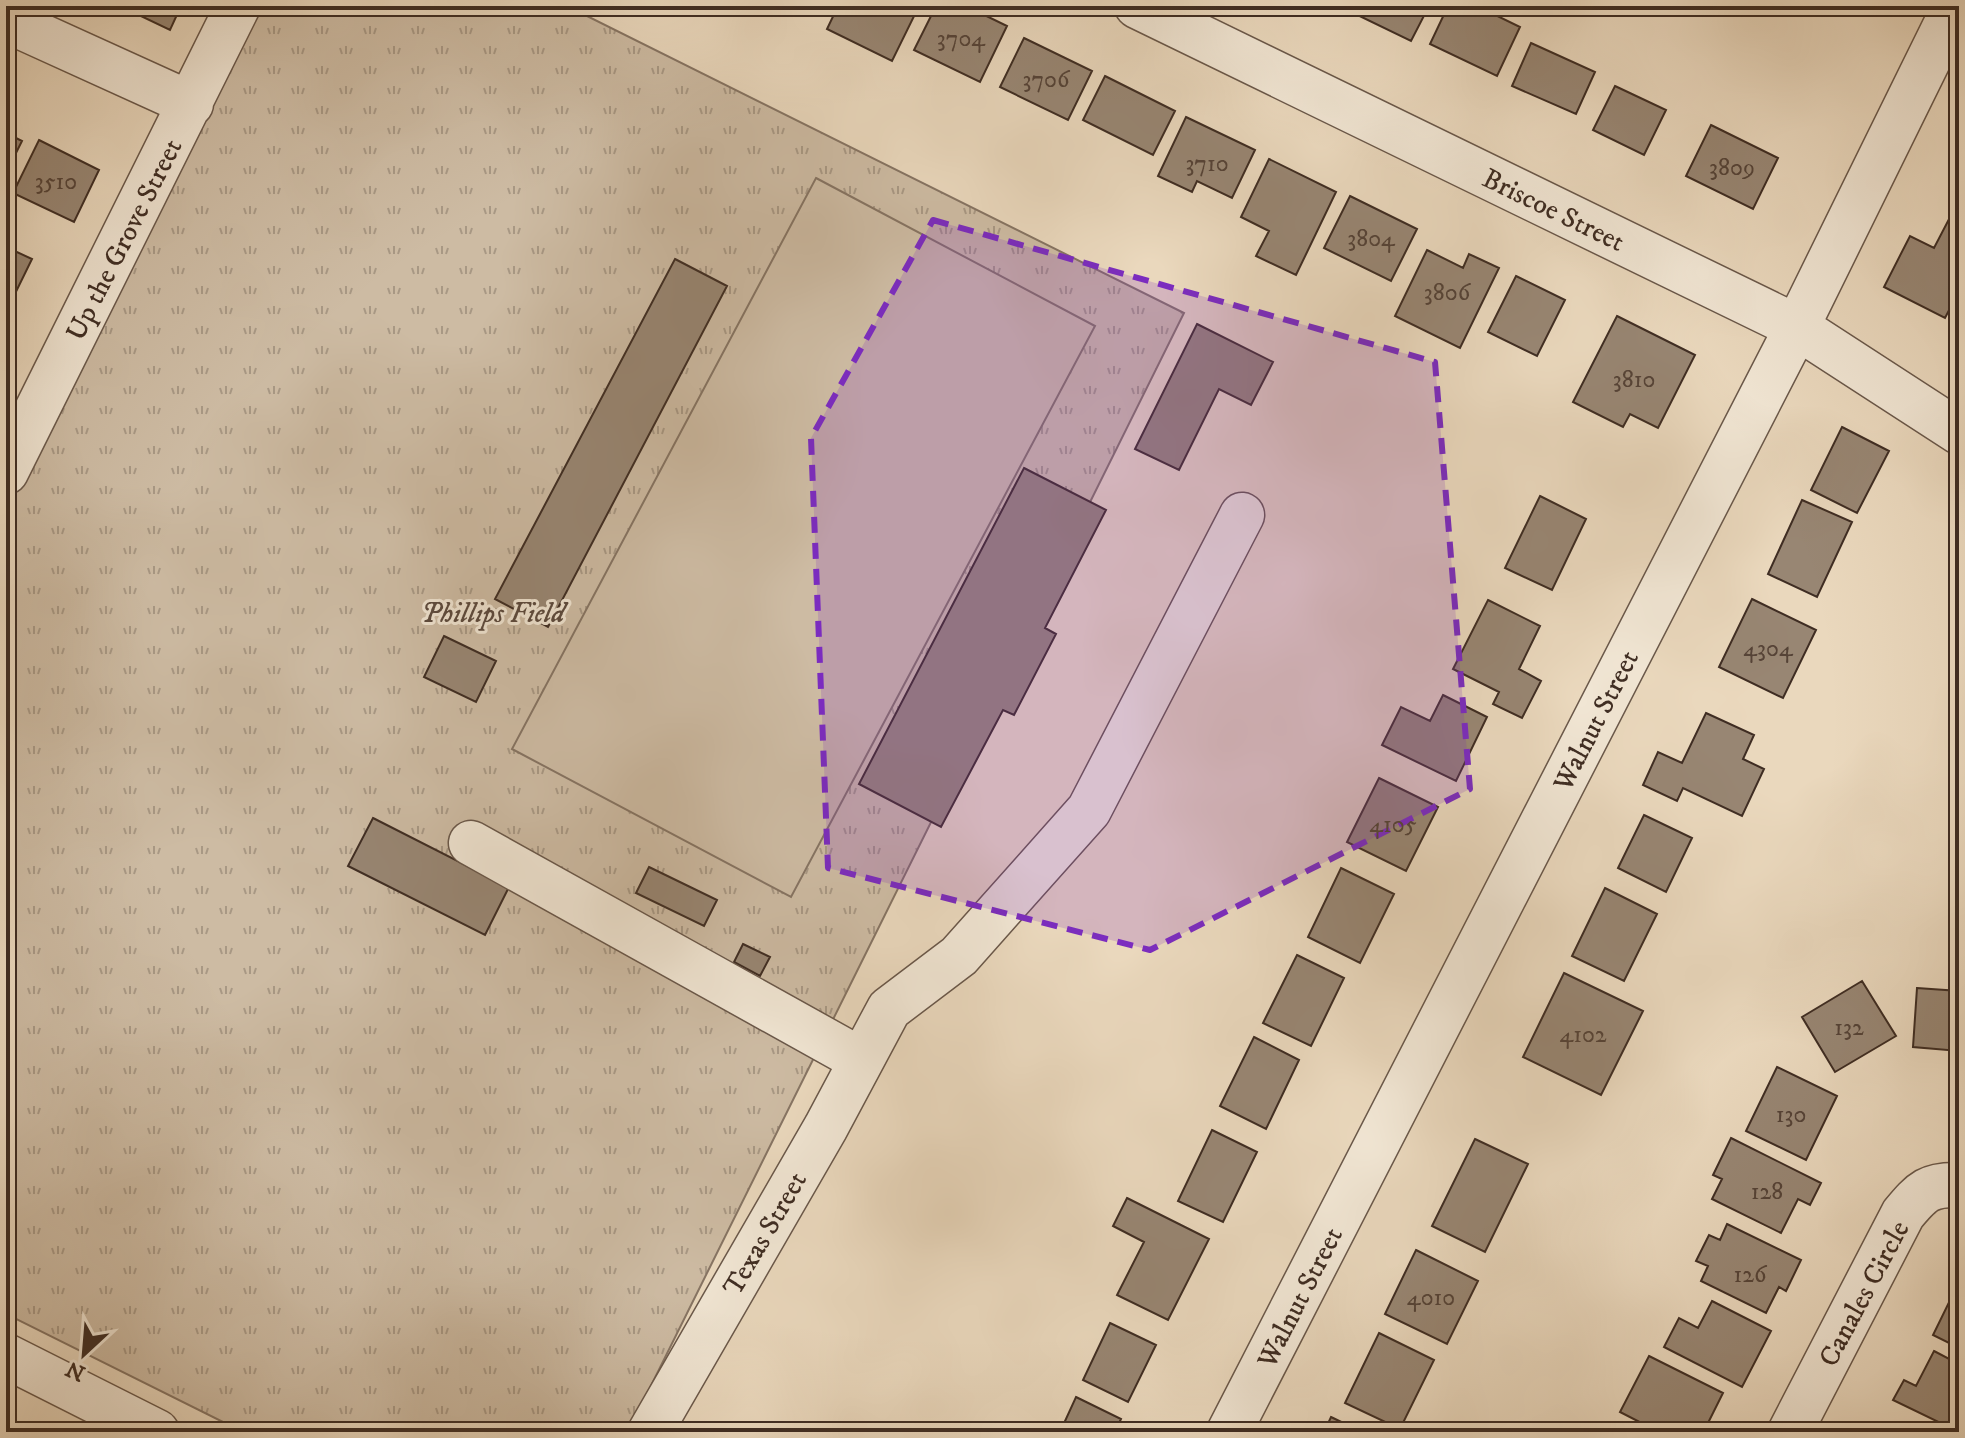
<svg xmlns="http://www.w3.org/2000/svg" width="1965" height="1438" font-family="'IM FELL DW Pica',serif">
	<defs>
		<pattern id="park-tufts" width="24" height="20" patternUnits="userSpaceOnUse" patternTransform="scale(2)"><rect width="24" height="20" fill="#cdbba3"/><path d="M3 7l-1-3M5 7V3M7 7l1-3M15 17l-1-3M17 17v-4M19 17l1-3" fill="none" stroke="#a89884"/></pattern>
	</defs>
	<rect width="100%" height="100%" fill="#ead8bd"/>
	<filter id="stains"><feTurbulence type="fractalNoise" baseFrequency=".0025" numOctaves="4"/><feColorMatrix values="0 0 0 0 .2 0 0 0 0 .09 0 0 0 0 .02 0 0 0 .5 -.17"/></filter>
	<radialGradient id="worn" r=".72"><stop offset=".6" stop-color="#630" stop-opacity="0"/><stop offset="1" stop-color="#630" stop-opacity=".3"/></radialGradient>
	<!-- park -->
	<path fill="url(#park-tufts)" stroke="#867463" stroke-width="2" d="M251,6H567L1184,313L628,1432H243L6,1314V499Z"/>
	<!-- pitch -->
	<path fill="#cdbba3" stroke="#867463" stroke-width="2" d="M816,178L1095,326L791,897L512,749Z"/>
	<!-- building -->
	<path fill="#988673" stroke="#3f2d23" stroke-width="2" d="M120,6H181L170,30Z
		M838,6H919L892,61L827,29Z
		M936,6H966L1007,26L980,82L914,50Z
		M1344,6H1429L1411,41L1343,8Z
		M1448,6H1477L1520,27L1497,76L1430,44Z
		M1024,38L1092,71L1068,120L1000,87Z
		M1531,43L1595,72L1576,114L1512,86Z
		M1105,76L1175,111L1153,155L1083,120Z
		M1615,86L1666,110L1644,155L1593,130Z
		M1186,117L1255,150L1232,198L1197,181L1192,192L1158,176Z
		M1711,125L1778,158L1753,209L1686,176Z
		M6,133L22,141L6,173Z
		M39,140L99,170L74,222L13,193Z
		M1269,159L1336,192L1296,275L1256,256L1269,231L1241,217Z
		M1350,196L1417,229L1391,281L1324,248Z
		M1959,200V291L1945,318L1884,287L1910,236L1934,248Z
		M6,247L32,259L9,306L6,305Z
		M1427,250L1463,268L1469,254L1499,268L1460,348L1395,316Z
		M675,259L727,286L548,627L495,599Z
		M1516,276L1565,300L1537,356L1488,332Z
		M1617,316L1695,355L1658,428L1630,414L1623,427L1573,402Z
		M1197,324L1273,362L1251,405L1219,389L1179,470L1135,449Z
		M1842,427L1889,451L1857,513L1811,490Z
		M1024,468L1106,510L1045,628L1056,634L1014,715L1003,710L941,827L859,784Z
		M1540,496L1586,519L1552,590L1505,568Z
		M1802,500L1852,522L1817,597L1768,574Z
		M1752,599L1816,630L1783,698L1719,667Z
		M1488,600L1540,626L1519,669L1541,681L1522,718L1493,704L1499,692L1453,669Z
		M444,636L496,661L476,702L424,677Z
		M1443,695L1487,717L1456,781L1382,745L1401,707L1430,721Z
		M1706,713L1754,735L1743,759L1764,769L1742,816L1683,788L1677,801L1643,785L1658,752L1682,763Z
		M1379,778L1438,807L1406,871L1347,842Z
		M1644,815L1692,838L1666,892L1618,868Z
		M373,818L509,887L485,935L348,866Z
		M649,867L717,900L704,926L636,893Z
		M1341,868L1394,894L1360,963L1308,937Z
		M1605,888L1657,914L1624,981L1572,956Z
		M743,944L770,957L760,976L734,962Z
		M1297,955L1344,978L1311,1046L1263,1023Z
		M1564,973L1643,1011L1601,1095L1523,1057Z
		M1862,981L1896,1036L1835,1072L1802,1017Z
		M1917,988L1959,991V1051L1913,1047Z
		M1254,1037L1299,1060L1266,1129L1220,1106Z
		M1777,1067L1837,1096L1806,1160L1746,1131Z
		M1212,1130L1257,1152L1223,1222L1178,1201Z
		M1731,1138L1821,1183L1810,1205L1798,1199L1781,1233L1712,1199L1722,1179L1713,1175Z
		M1475,1139L1528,1164L1485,1252L1432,1226Z
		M1127,1198L1209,1239L1168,1320L1117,1295L1144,1242L1113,1226Z
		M1727,1224L1801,1260L1786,1291L1779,1287L1766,1313L1701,1281L1708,1266L1696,1261L1709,1235L1720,1240Z
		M1416,1250L1478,1281L1447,1344L1385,1314Z
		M1959,1282V1348L1933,1335Z
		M1712,1301L1771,1331L1742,1387L1664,1347L1679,1318L1698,1328Z
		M1110,1323L1156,1345L1128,1402L1083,1380Z
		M1379,1333L1434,1360L1400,1429L1345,1403Z
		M1934,1351L1959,1364V1432L1893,1400L1904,1380L1916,1386Z
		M1649,1356L1723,1393L1708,1423L1713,1432H1659L1620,1412Z
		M1076,1397L1121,1419L1115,1432H1060Z
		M1331,1417L1362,1432H1324Z"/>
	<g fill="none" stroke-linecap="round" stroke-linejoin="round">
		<defs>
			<path id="minor" d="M1137,6L1797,327L1959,432
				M6,20L191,104
				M6,472L238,6
				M471,843L861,1060
				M6,1356L157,1432
				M650,1432L826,1127L889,1009L959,956L1089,810L1242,515
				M1229,1432L1797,327L1955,6
				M1790,1432L1903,1214C1922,1191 1929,1184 1959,1185"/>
		</defs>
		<!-- minor casing -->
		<use href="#minor" stroke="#6a584a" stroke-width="47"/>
		<!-- minor -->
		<use href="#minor" stroke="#f1e6d4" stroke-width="44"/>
	</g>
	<!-- marked area -->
	<path fill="#7b2cbf" fill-opacity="0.2" stroke="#7b2cbf" stroke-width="6" stroke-dasharray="16 10" stroke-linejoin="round" d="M933,220L1435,362L1470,789L1150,950L828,868L811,438Z"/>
	<g text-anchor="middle" stroke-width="6" stroke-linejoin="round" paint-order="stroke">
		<!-- number labels -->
		<g font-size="24" fill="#554337">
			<text x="961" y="46">3704</text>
			<text x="1046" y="87">3706</text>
			<text x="1207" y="171">3710</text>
			<text x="1732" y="175">3809</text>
			<text x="56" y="189">3510</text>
			<text x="1371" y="246">3804</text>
			<text x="1447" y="300">3806</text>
			<text x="1634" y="387">3810</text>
			<text x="1768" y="656">4304</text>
			<text x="1393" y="832">4105</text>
			<text x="1849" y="1035">132</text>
			<text x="1583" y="1042">4102</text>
			<text x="1791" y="1122">130</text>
			<text x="1767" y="1199">128</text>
			<text x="1750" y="1282">126</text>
			<text x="1431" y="1305">4010</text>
		</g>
		<!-- street labels -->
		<g font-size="28" fill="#3f2d23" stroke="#f1e6d4">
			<text transform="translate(1554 209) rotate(26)" y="10">Briscoe Street</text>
			<text transform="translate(123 239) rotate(-63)" y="10">Up the Grove Street</text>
			<text transform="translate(1595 720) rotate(-63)" y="10">Walnut Street</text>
			<text transform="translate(764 1233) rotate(-60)" y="10">Texas Street</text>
			<text transform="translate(1863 1293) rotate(-62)" y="10">Canales Circle</text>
			<text transform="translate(1299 1297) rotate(-63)" y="10">Walnut Street</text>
		</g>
		<!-- park labels -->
		<g font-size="28" font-style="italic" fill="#5b493d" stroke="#f1e6d4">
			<text x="493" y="622">Phillips Field</text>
		</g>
	</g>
	<!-- margin -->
	<rect width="1965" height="1438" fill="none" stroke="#ead8bd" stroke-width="32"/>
	<rect x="8" y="8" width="1949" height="1422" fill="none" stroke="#3f2d23" stroke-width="4"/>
	<rect x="16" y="16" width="1933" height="1406" fill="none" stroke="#3f2d23" stroke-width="2"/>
	<!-- north arrow -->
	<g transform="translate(84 1354) rotate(206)" stroke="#f1e6d4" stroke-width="6" paint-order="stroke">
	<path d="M0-6L14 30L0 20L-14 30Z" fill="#3f2d23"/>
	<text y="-12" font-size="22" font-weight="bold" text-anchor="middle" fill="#3f2d23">N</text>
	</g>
	<rect width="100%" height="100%" filter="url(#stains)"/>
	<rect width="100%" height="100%" fill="url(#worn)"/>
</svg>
